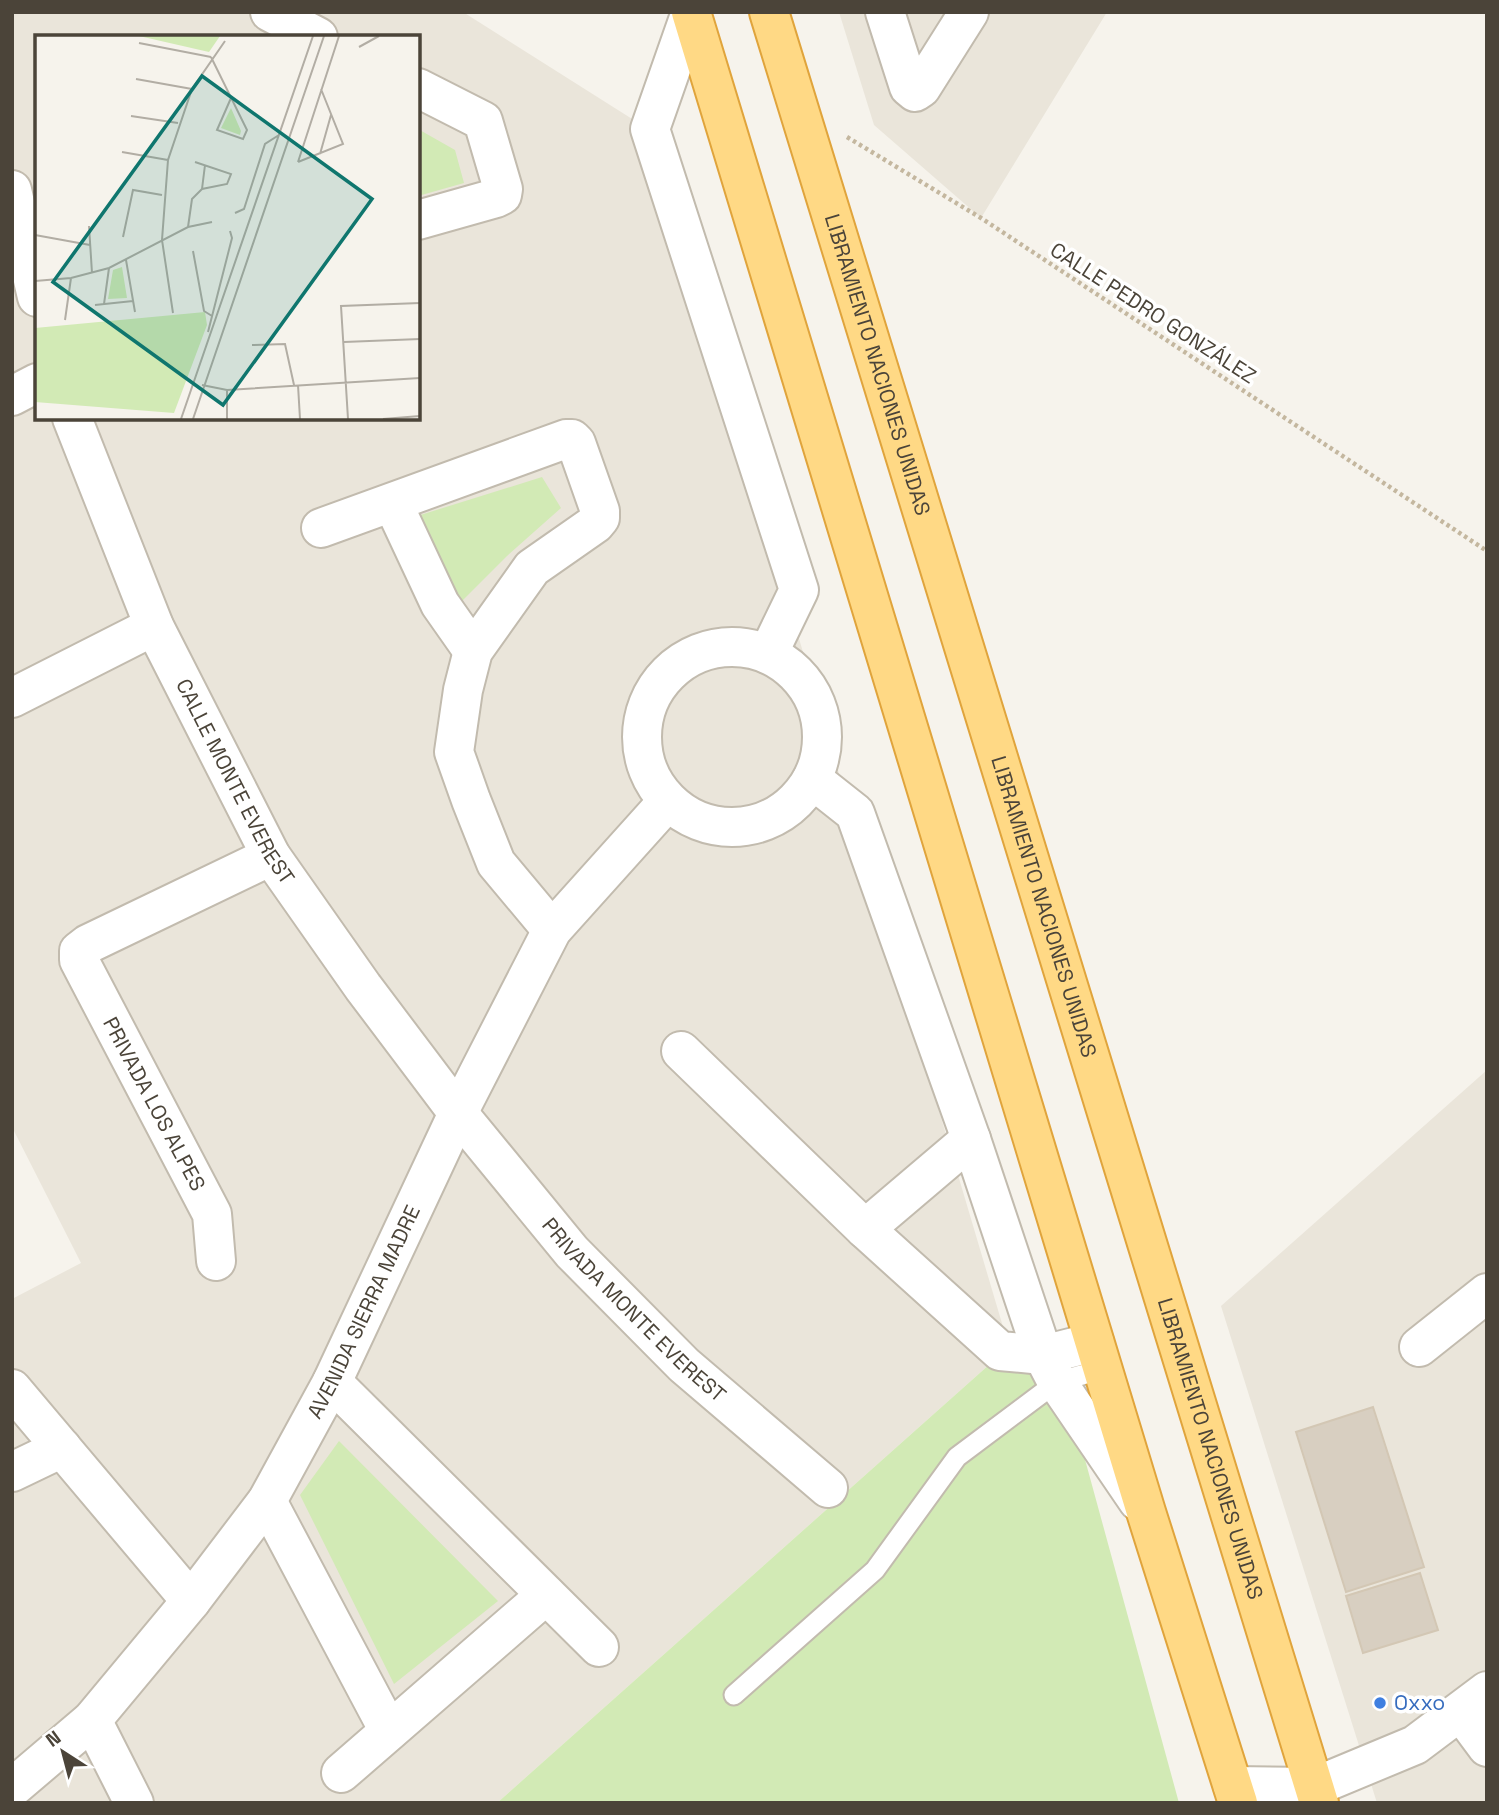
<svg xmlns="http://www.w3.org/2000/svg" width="1499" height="1815" font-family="'Space Grotesk',sans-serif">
	<rect width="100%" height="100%" fill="#f6f3ec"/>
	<!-- residential -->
	<path fill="#eae5da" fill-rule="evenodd" d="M12,12H463L648,129L1009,1347L497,1803H12V1299L81,1263L12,1127ZM37,37H418V418H37Z
		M839,12H1107L981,218L874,125Z
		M1487,1070V1803H1377L1221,1306Z"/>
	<!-- park -->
	<path fill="#d2eab5" d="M418,129L455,150L464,183L418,196Z
		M542,477L561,508L507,556L457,606L414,517Z
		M1009,1347L1075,1423L1179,1803H497Z
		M339,1441L498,1601L394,1684L300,1495Z"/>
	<!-- building -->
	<path fill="#d8cfc1" stroke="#d3c7b4" stroke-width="2" d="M1373,1407L1424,1567L1346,1592L1296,1432Z
		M1420,1573L1438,1630L1363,1653L1346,1596Z"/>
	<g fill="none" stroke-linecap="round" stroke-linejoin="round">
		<defs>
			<path id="service" d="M734,1695L875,1570L957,1457L1057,1382L1103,1369"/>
			<g id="minor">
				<path d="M270,12L318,37"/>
				<path d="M691,12L650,129L799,590L768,654"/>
				<path d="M885,12L909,87L915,92L921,88L969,12"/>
				<path d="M418,88L483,121L503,189L502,195L496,198L418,220"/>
				<path d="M12,190L37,297"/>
				<path d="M12,396L37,383"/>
				<path id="s1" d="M72,418L154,626L271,856L363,987L458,1113L572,1252L684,1365L828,1488"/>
				<path d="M395,502V508L440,604L473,651"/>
				<path d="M321,528L566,439H572L576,443L600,511V518L595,524L532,568L473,651L463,690L454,752L471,800L496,863L552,930"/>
				<circle cx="732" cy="737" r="90"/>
				<path d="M12,698L154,626"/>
				<path d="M812,779L855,813L971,1139L1043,1355L1057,1382L1138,1501"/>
				<path d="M681,1051L865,1229L1000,1351L1043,1355L1094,1342"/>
				<path d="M865,1229L971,1139"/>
				<path d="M216,1261L212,1214L79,960V951L88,944L271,856"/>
				<path d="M1419,1347L1487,1293"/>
				<path d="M332,1382L599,1647"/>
				<path d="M12,1389L191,1601"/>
				<path d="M12,1472L62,1448"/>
				<path d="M267,1501L389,1731"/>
				<path d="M1461,1712L1487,1747"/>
				<path d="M92,1720L134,1803"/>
				<path d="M341,1773L546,1595"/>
				<path d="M1233,1786L1314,1787L1415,1745L1487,1691"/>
				<path id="s2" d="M12,1788L92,1720L191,1601L267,1501L332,1382L458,1113L552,930L667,802"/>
			</g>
			<g id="trunk">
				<path d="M691,12L1146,1512L1238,1803"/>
				<path id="s3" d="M769,12L1319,1803"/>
			</g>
		</defs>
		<!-- service casing -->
		<use href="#service" stroke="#c2bbae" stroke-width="23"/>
		<!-- minor casing -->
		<use href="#minor" stroke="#c2bbae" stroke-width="42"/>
		<!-- trunk casing -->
		<use href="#trunk" stroke="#e0a43c" stroke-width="42"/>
		<!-- path -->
		<path stroke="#c4b79f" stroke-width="4.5" stroke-dasharray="3.5 3.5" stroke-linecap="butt" d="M847,137L981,218L1487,551"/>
		<!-- service -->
		<use href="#service" stroke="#fff" stroke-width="19"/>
		<!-- minor -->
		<use href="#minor" stroke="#fff" stroke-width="38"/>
		<!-- trunk -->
		<use href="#trunk" stroke="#ffd985" stroke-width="38"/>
	</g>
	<!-- markers -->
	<circle fill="#3f7fe0" stroke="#fff" stroke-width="2.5" cx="1380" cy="1703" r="7"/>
	<g text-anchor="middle" stroke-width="7" stroke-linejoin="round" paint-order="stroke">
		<!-- street labels -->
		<g font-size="21" fill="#4b4439" stroke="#fff">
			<text transform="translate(1153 313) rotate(33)" y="7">CALLE PEDRO GONZÁLEZ</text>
			<text dy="7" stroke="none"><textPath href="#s3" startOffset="369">LIBRAMIENTO NACIONES UNIDAS</textPath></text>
			<text dy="7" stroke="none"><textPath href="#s1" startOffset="399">CALLE MONTE EVEREST</textPath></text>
			<text dy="7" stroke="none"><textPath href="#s3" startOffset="936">LIBRAMIENTO NACIONES UNIDAS</textPath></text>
			<text transform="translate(154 1104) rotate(62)" y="7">PRIVADA LOS ALPES</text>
			<text dy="7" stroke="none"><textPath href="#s1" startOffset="1064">PRIVADA MONTE EVEREST</textPath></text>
			<text dy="7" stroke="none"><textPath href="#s2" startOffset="598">AVENIDA SIERRA MADRE</textPath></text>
			<text dy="7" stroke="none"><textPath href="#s3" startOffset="1503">LIBRAMIENTO NACIONES UNIDAS</textPath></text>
		</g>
		<!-- shop labels -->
		<g font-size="21" fill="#366cbe" stroke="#fff" text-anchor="start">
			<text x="1394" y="1710">Oxxo</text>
		</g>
	</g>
	<!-- overview -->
	<g transform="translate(35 35)">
		<rect width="385" height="385" fill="#f6f3ec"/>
		<path d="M104,1H185L174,17ZM196,73L206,96L205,100L186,93ZM87,232L92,263L73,264L78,235ZM170,277L172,290L139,378L0,367V293Z" fill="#d2eab5"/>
		<path fill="none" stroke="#b2ada4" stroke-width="2" d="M104,8L176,22M324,12L344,1M176,22L212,95L208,104L182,95L196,63M101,44L157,54M96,81L143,88M87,117L133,125M285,119L296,80M263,127L304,1M263,127L308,109L286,54M167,154L170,130M200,178L209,174L230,109L244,100M54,191L57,238M153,192L157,164L167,154L192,149L196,139L160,127M0,200L55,210M88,202L98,155L127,160M158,216L169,276L177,281M91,225L100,277M0,246L36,243L74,233L153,192L177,187M69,269L74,233M60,270L98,266M138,278L127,205L133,125L157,54L190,6M30,285L36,243M173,297L197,203L195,196M309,307L385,304M217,310L250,309L259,350M167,350L192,355L385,343M263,350L265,384M192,355V384M146,384L278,1M158,384L289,1M313,384L306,271L385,268M348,384L385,381"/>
		<path fill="#0f766e" fill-opacity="0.15" stroke="#0f766e" stroke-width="3.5" d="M167,41L337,164L188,370L18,247Z"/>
		<rect width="385" height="385" fill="none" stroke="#4b4439" stroke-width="3.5"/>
	</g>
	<!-- border -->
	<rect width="1499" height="1815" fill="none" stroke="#4b4439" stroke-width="28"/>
	<!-- north arrow -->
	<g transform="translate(63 1752) rotate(324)" stroke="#ffffff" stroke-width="5" paint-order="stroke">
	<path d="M0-5L12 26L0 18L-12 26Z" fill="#4b4439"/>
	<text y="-10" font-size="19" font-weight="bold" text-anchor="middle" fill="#4b4439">N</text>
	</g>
</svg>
